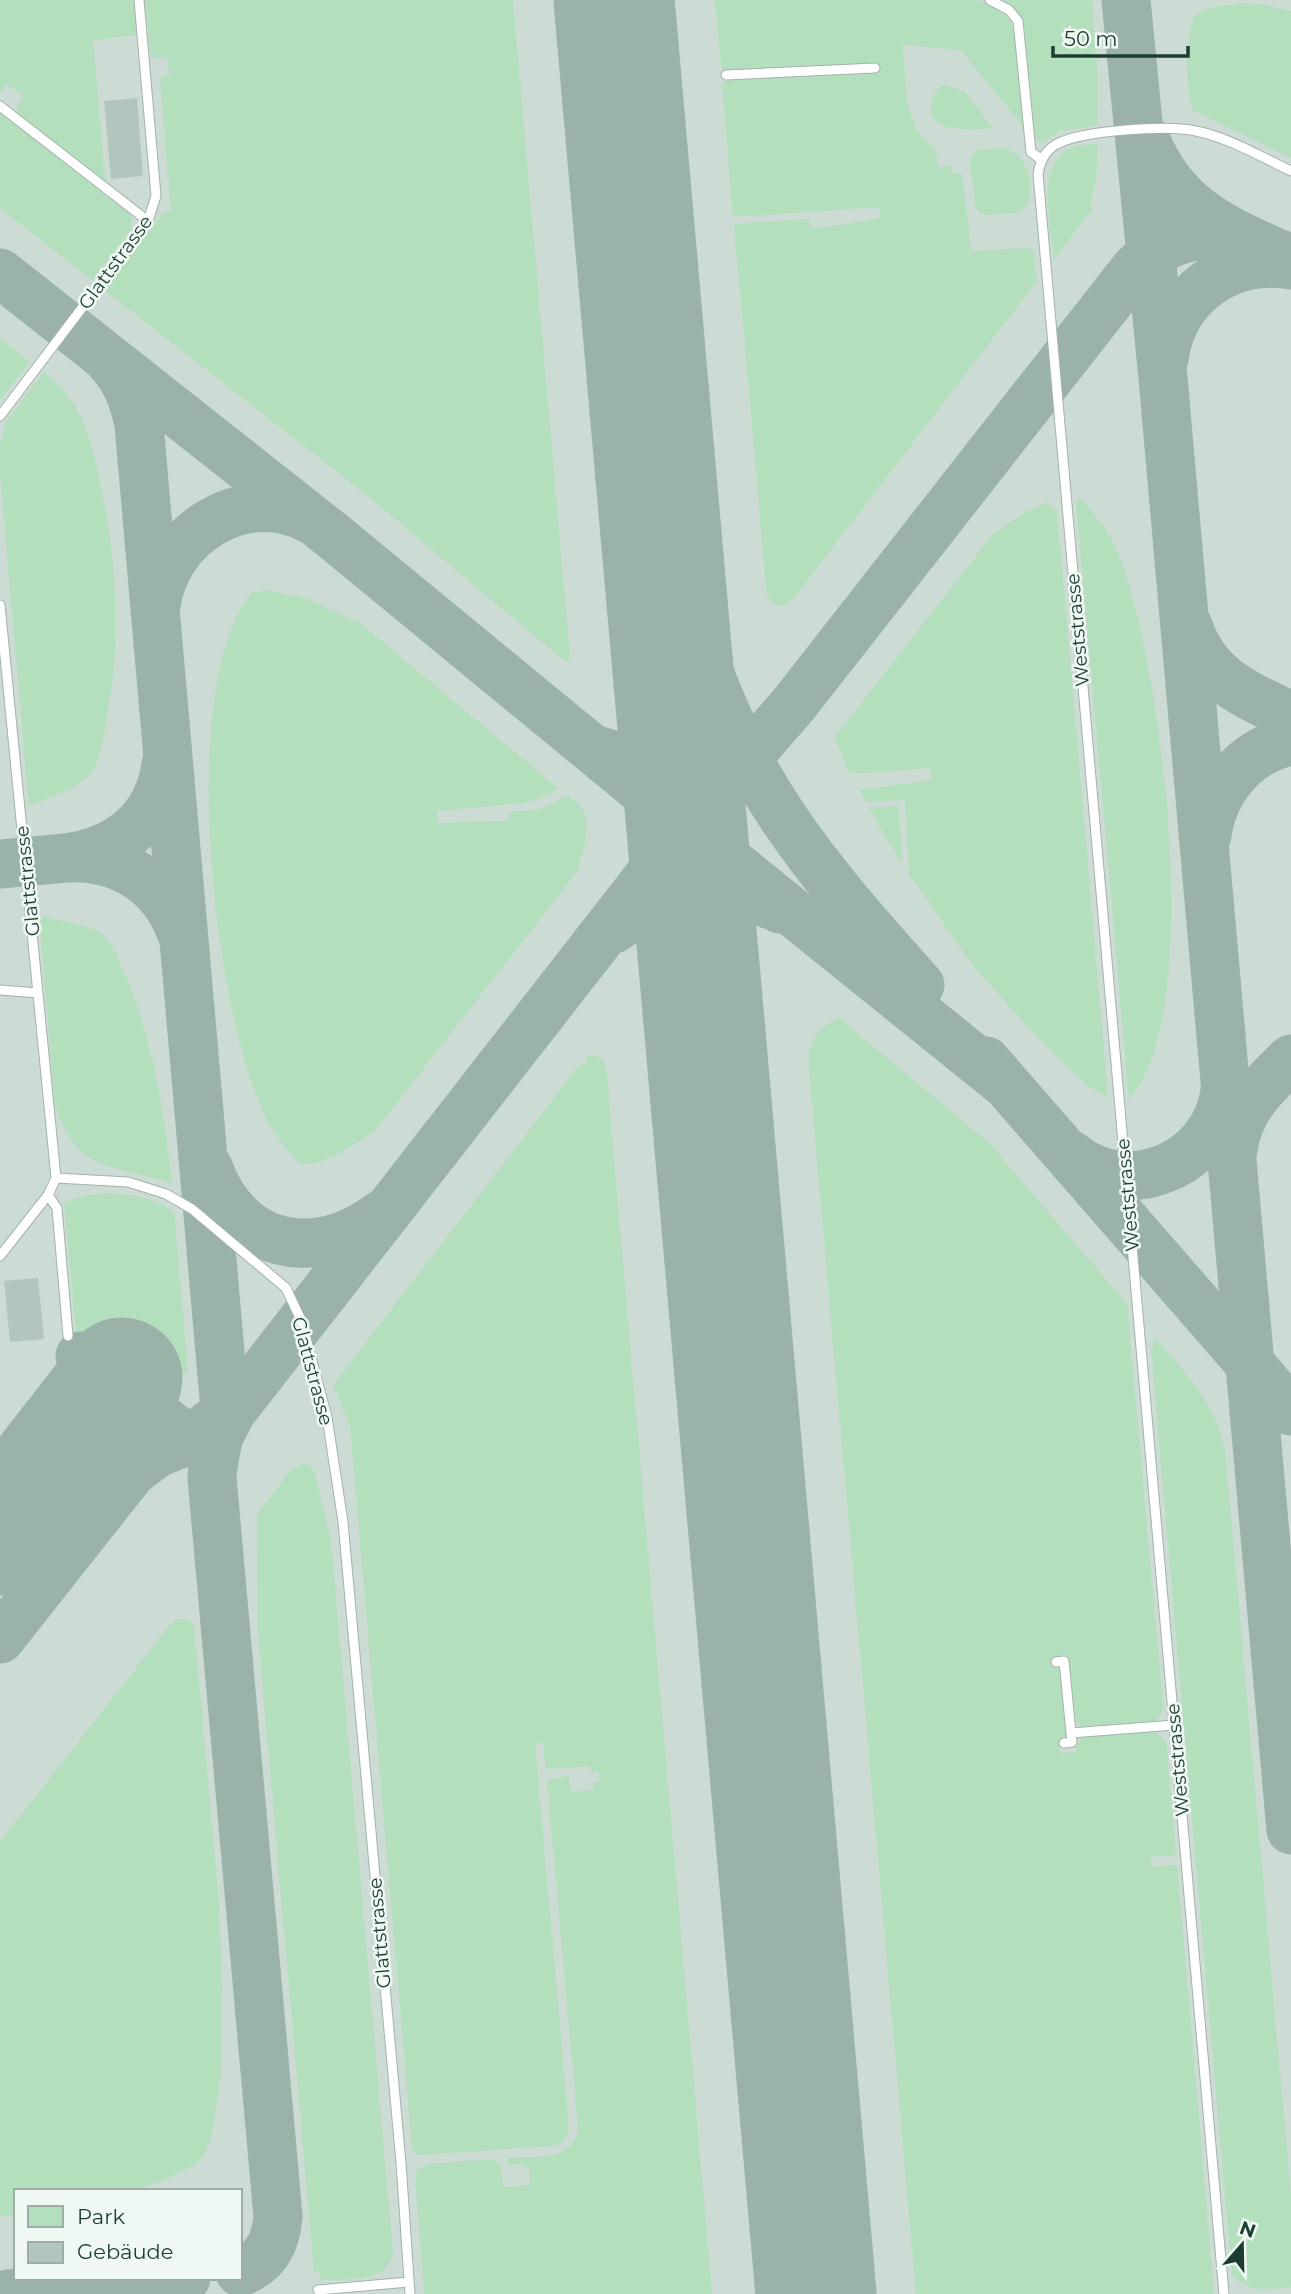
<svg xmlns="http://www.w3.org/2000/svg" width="1291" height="2294" font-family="Montserrat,sans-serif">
	<rect width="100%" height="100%" fill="#deebe4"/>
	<!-- built -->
	<path fill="#ccdbd3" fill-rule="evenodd" d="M0,0H1291V2294H0ZM16,2191H240V2278H16Z"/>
	<!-- green -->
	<path fill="#b4dfbd" d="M0,0H134L137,35L93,40L105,179L101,180L19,115L16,109L23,96L7,84L0,93Z
		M145,0H513L570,657L567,663L364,493L103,289L163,213L171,211L160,78L169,76L167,57L151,58Z
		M715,0H977C992,7 1008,12 1014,29L1024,127L960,50L903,45C907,78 901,129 935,147L938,167L952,166L953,174L962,173L971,251L1030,248L1034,253L1037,281L793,599L782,606L773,604L767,596L734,224L809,219L811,228L840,225L880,218L879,207L750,216L733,215L722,84L727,79L875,72V63L724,70L721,68Z
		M1004,0H1092L1098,78V125L1060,131L1041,143L1035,139L1024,24L1017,10Z
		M1242,3L1265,5L1291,11V158L1193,110C1184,78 1185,48 1194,16L1205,9Z
		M945,85L964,91L993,128C963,132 909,131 940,86Z
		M0,112L131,215L132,229L92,280L0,208Z
		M1098,144L1096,181L1090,205L1092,209L1054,259C1051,228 1035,164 1071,148C1079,144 1089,145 1098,144Z
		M1002,148C1028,153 1033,182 1028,205L1016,213L985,215L978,212L975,204L970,161L975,151Z
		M0,338L30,362L0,400Z
		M44,372C61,387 75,401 83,422C91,440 95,459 99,478C117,559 122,641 106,722C103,738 100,761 90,774C80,788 45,799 29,806L0,474V442L6,422Z
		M1081,499C1096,515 1108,531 1117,551C1161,653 1207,1016 1129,1099L1076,502Z
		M1047,502L1053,509H1057L1108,1098L1092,1087L1090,1088L1038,1038L974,967L909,874L905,799L866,802L860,790L931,780L930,768L867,773H850L834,738L994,533L1024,513Z
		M268,590L308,599L361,624L559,789L536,800L523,803L437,811L438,823L508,821L510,812L541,809L567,796C571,799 577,802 580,806C594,823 582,855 576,873L374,1132C352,1144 329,1165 300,1164C281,1145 267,1123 257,1098C214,990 177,688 251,593Z
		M899,806L902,864L869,808Z
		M39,916C54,920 95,925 105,937C113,946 118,959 123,970C153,1037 164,1112 172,1184C115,1163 77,1175 55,1105Z
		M840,1019L988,1142L1127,1304L1163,1707C1161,1715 1159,1720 1150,1723L1086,1728L1080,1726L1073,1715L1068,1657L1053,1658L1054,1666L1061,1665L1067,1738L1059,1739L1060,1753L1075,1752L1080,1739L1087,1736L1151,1731L1157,1733L1166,1741L1176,1855L1151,1857L1150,1867L1177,1865L1214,2294H916L808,1057C812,1037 821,1025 840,1019Z
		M591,1055L601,1058L606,1066L712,2294H424L415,2176L418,2169L427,2164L492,2159L501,2165L503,2187L530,2185L529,2167H524L523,2164L508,2165L507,2158C534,2156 578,2162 578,2125L547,1780L569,1776L571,1792L593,1790V1783L600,1782L598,1771L592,1774L590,1766L546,1769L543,1743H535L569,2128C568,2139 562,2143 553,2146L419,2155L414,2152L412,2147L350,1426L333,1385L581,1063L585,1066L588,1060L585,1058Z
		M105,1193C131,1194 153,1196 174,1212L188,1369C179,1380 169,1404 153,1400L74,1337L76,1332L64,1203L82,1196Z
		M1156,1338C1185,1373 1216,1404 1225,1450L1291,2197V2287C1265,2289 1251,2294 1232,2275L1151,1349Z
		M81,1369L98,1383L53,1441L76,1461L122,1402L140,1415L0,1594V1473Z
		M303,1464L309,1465L314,1470L331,1540L393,2254C386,2284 345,2278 320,2280L319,2272H314L258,1633L257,1514L291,1470Z
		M178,1619L188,1620L194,1626L219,1903L222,1984L221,2074L212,2135L205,2153L196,2164L167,2179L137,2190L16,2191V2214L0,2216V1842L169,1626Z"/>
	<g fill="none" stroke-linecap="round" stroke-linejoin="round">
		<!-- taxiway -->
		<path stroke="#9bb2a8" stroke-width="49" d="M1126,0L1163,378L1291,1830
			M1145,138C1173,210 1225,230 1291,259
			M0,273L332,535L687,827L1007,1085
			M98,350C122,370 133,394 139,425L224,1398C224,1426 213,1451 212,1478L278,2216C276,2243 266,2262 240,2272
			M1164,359C1172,295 1228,255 1291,265
			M652,440C672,573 707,704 783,817C823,877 872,931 920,985
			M156,606C165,534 243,484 310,519
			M1188,626C1206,680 1244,693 1291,716
			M600,751C654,771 709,769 758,737
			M166,764C159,819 120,851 66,858C119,855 163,882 181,932
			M1207,835C1213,789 1245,751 1291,741
			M0,864L66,858
			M614,929C660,893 728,884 780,909
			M986,1061L1291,1411
			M1233,1150C1238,1109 1263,1086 1291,1059
			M1071,1155C1128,1202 1216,1164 1225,1091
			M208,1167C237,1249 315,1265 382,1214
			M80,1356L191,1441L210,1424
			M219,1436L232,1411L687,827L794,704L1134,270C1165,236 1212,226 1255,243
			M0,1639L132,1472L157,1453L205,1434L234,1408
			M8,2294L186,2278"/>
		<!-- runway -->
		<path stroke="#9bb2a8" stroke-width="121" d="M614,0L816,2294
			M0,1535L122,1378"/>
	</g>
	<!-- building -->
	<path fill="#b3c6bd" d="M137,98L143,176L111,179L104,101Z
		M38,1278L44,1339L10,1342L4,1281Z"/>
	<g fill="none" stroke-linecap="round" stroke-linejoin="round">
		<defs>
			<path id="service" d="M990,0L1009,10L1018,21L1031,152L1042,160
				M726,75L875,68
				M0,106L148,221
				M0,416L148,221L156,196L139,0
				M0,605L56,1178L128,1182L166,1194L192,1209L286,1288L301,1320L327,1417L343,1522L401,2163L410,2294
				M0,990L38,993
				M48,1195L57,1208L68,1336
				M0,1256L48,1195L56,1178
				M1056,1662L1064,1661L1071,1733L1174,1725
				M1064,1743L1072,1742L1071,1733
				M318,2290L409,2282
				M1224,2294L1038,174C1040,162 1045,150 1057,144C1083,130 1168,125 1196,131C1230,138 1261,157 1291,171"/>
		</defs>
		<!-- service casing -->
		<use href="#service" stroke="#a1b3ab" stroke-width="11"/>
		<!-- service -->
		<use href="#service" stroke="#fff" stroke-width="9"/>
	</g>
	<g text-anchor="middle" stroke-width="5" stroke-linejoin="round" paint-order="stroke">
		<!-- street labels -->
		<g font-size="19" fill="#1e3d32" stroke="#eff8f2">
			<text transform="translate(115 262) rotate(-54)" y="7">Glattstrasse</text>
			<text transform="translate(1077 630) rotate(-95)" y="7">Weststrasse</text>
			<text transform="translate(27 881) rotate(-96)" y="7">Glattstrasse</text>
			<text transform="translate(1127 1195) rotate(-95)" y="7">Weststrasse</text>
			<text transform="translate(313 1371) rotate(75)" y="7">Glattstrasse</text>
			<text transform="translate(1177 1760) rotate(-95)" y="7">Weststrasse</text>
			<text transform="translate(379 1933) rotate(-95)" y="7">Glattstrasse</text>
		</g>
	</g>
	<!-- legend -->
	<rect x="14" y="2189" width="228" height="91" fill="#eff8f2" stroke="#9bada5" stroke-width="2"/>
	<rect x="28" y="2206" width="35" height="21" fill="#b4dfbd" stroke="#9bada5" stroke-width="2"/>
	<text x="77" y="2224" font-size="21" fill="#1e3d32">Park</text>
	<rect x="28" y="2242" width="35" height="21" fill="#b3c6bd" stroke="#9bada5" stroke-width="2"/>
	<text x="77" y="2259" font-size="21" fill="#1e3d32">Gebäude</text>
	<!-- north arrow -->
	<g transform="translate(1242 2245) rotate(20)" stroke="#eff8f2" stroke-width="5" paint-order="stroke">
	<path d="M0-5L12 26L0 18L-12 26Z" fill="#1e3d32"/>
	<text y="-10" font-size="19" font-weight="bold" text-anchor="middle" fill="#1e3d32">N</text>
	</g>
	<!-- scale -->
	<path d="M1053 46v10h135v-10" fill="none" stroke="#1e3d32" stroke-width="3.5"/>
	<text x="1064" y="46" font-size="21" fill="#1e3d32" stroke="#eff8f2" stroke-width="5" paint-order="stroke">50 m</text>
</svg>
